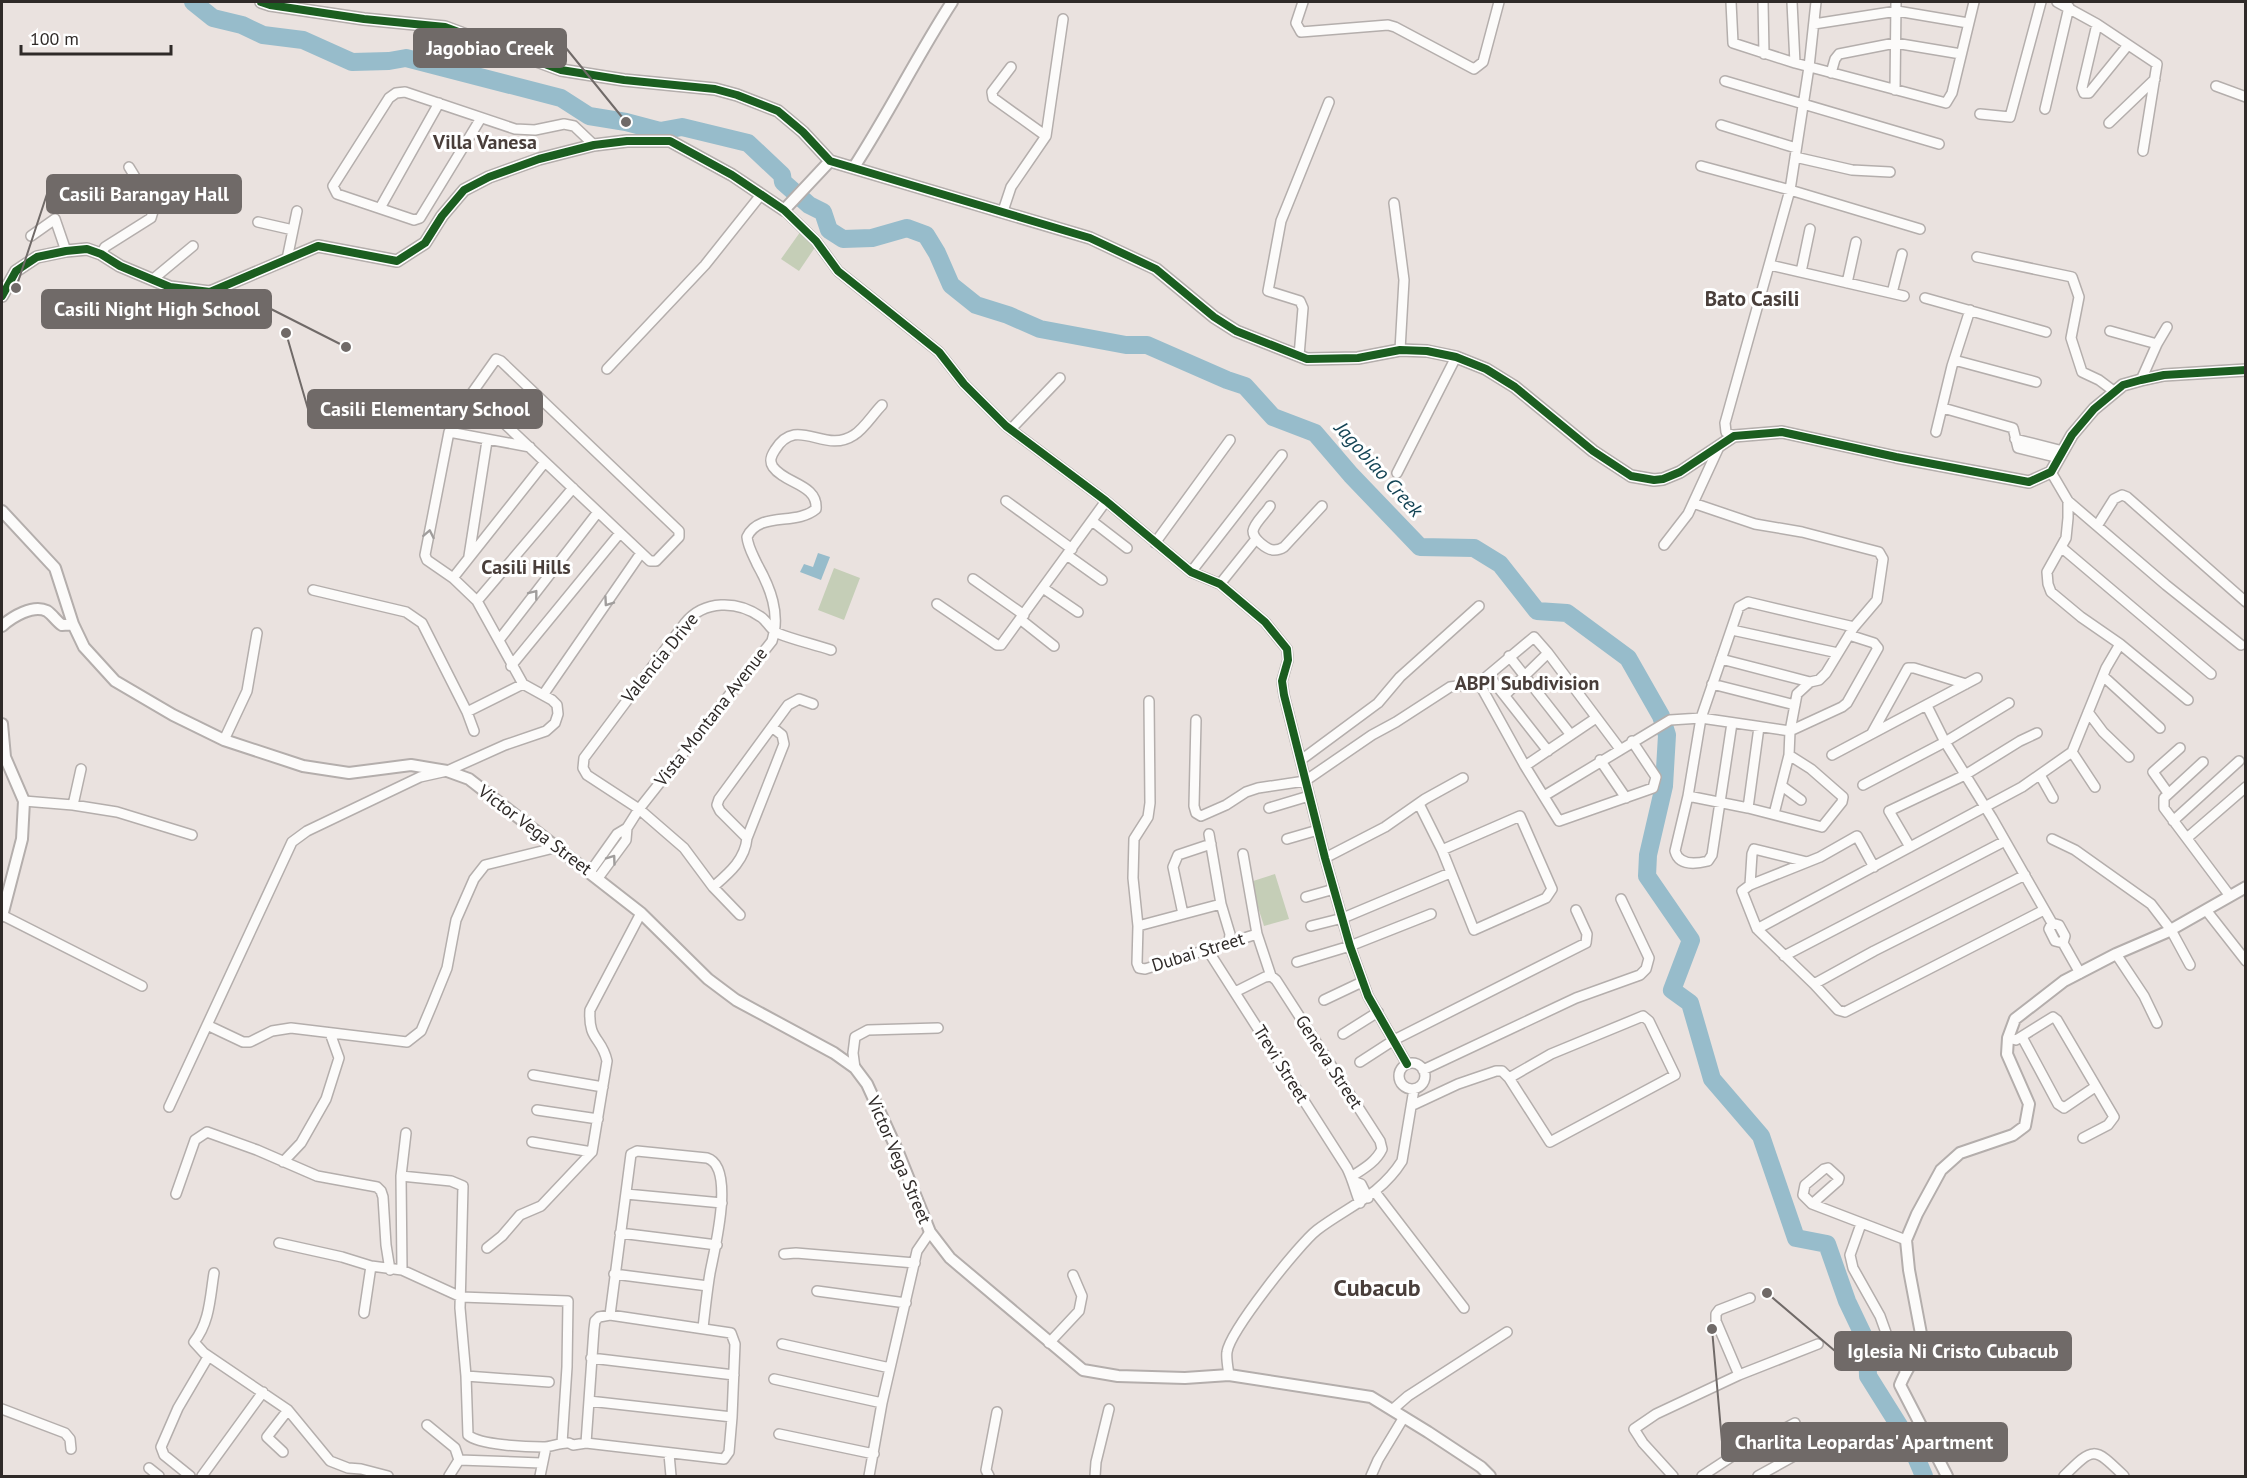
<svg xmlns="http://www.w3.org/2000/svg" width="2247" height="1478" font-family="'PT Sans',sans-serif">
	<rect width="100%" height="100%" fill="#eae2df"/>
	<!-- green -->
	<path fill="#c5ceb7" d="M803,228L820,240L799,271L781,259Z
		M834,568L860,578L844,620L818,610Z
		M1275,874L1289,919L1264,926L1250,882Z"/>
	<!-- water -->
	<path fill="#97bccb" d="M818,553L830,557L821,580L800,572L804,564L813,567Z"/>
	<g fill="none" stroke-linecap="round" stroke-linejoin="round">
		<!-- river -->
		<path stroke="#97bccb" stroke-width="18" d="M193,2L213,18L242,25L263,35L303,40L352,62L389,61L406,58L561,98L589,116L626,122L660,131L682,127L748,143L782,175L783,182L809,205L823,212L829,230L843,239L872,238L907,228L926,235L937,253L951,285L976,305L1008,315L1040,329L1126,345H1147L1227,380L1245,386L1273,417L1315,433L1351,475L1420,547L1474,548L1500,564L1537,611L1567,613L1628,658L1661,716L1667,735L1664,786L1648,855L1647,876L1691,940L1672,990L1690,1003L1712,1079L1761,1136L1796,1238L1827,1244L1847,1301L1867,1343L1868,1376L1910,1443L1924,1476"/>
		<defs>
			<path id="minor" d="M1303,2L1296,23L1301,32L1388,25L1395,27L1474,69L1483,62L1499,2
				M1731,2L1733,43L1795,63L1946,103L1952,93L1974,2
				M1763,2L1764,54
				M1792,2L1795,63
				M2057,2L2097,24L2157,64L2143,151
				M1814,24L1897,11L1968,23
				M2097,24L2082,88L2084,93H2089L2128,45
				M1011,67L992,92L993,98L1046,136
				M1831,73L1835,59L1839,54L1895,43L1961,54
				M1725,81L1939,144
				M2216,86L2246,97
				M1895,90L1896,2
				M2045,109L2069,7
				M1980,114L2010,117L2041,2
				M481,118L420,218L414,220L337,194L333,186L389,98L396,93L405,92L515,129L535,130L564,124L574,126L594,145
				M2109,123L2155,79
				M1721,125L1796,148
				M1795,157L1852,170L1890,172
				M1701,166L1790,190L1920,229
				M1394,203L1404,280L1400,350
				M380,208L439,103
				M784,210L816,241L838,271L939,352L964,384L1006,426L1106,501L1191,572L1220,584L1265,622L1287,649L1288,660L1282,681L1284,695L1325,858L1350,946L1368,996L1407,1064
				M1003,211L1011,187L1046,136L1063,19
				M258,222L293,230
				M31,236L55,219L66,251
				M101,254L105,247L151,218L154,208L129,167
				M1977,257L2072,277L2079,297L2071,338L2082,372L2099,380L2115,392
				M287,259L297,211
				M1770,265L1904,296
				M1801,272L1810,229
				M152,280L193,246
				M1847,283L1856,242
				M1892,293L1902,254
				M1925,298L2046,332
				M2110,331L2157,344
				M1299,356L1303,308L1300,301L1268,291L1281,221L1329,102
				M1954,360L2036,382
				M607,369L705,265L760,196
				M2141,380L2157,344L2167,327
				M1943,408L2013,428L2018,448L2059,458
				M1011,429L1060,378
				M449,432L530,447
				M1936,432L1952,366L1970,310
				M1734,436L1726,432L1725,423L1790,190L1809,67L1816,2
				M2015,439L2063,451
				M2051,472L2068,501V518L2066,538L2047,572L2048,584L2051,592L2081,617L2120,644L2188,700
				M1397,473L1456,357
				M1006,501L1072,549
				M2068,501L2166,585L2241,645
				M1693,503L1755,524L1802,532L1879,552L1883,559L1877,600L1854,627L1826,673L1819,680L1810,682L1797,694L1790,731L1789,755L1774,814
				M1270,506C1266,513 1254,523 1253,531C1253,539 1267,550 1274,550C1277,550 1281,549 1284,547L1322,506
				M1092,521L1127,548
				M2097,526L2114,499L2122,495L2127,497L2246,602
				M1155,543L1230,440
				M1664,545L1688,514L1718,449
				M2061,547L2211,674
				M1067,555L1102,580
				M469,556L487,441
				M1191,572L1282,455
				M453,578L545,462
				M973,579L1024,615
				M1220,584L1256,539
				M1043,588L1078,612
				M313,590L406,612L422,623L467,712L474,731
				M477,601L573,488
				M937,604L997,645H1001L1106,501
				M1020,619L1054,646
				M1732,630L1838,653
				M499,640L598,512
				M1509,656L1571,735
				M1721,659L1810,682
				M511,666L620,533
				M1489,676L1548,751
				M2103,676L2160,728
				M1479,683L1525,766L1559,821L1653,788L1656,777L1632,741
				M1712,684L1795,705
				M543,695L641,553
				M1505,695L1548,653
				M1149,701L1150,803L1148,817L1134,839L1133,878L1138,926L1137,963L1139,968L1145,969L1257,934
				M1927,706L1945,742L1992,818L2052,923L2059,925L2065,936L2063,943L2080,973
				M467,712L523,684
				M2088,712L2103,732L2129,757
				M1196,720L1194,806L1196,813L1201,816L1226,805L1246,792L1258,788L1305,781L1372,735L1396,722L1450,687L1479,683L1534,637L1548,653L1620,749
				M1732,723L1712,855L1708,861C1696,864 1679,866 1675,851L1688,796L1701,718L1739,607L1748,602L1854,627
				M1872,733L1908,668H1914L1966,684
				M224,740L247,691L257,633
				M2072,752L2095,787
				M1832,755L1977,678
				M1301,760L1378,703L1400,677L1479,606
				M1600,760L1626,798
				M2203,762L2164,798V808L2230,896
				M1525,766L1596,718
				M2040,775L2053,798
				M1863,785L1945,742L2009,703
				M1782,786L1801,800
				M2168,793L2153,772L2180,748
				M1544,796L1670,720L1701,718L1790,731L1842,707L1847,703L1878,648L1874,643L1849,635
				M1688,796L1748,808L1822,827L1842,802L1843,797L1811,769L1789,755
				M24,801L73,805L117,812L192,835
				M1419,804L1442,850L1474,930L1546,898L1552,889L1520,816L1442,850
				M73,805L81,769
				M1269,808L1309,796
				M1748,808L1759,727
				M2173,821L2239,761
				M1209,834L1221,904L1230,934L1229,942
				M747,838L720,811L717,805L719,799L788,705L799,699L813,704
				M2187,838L2246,787
				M1287,839L1318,830
				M2052,839L2075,850L2151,904L2171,930L2190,965
				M1910,847L1889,811L1965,775L2020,741L2037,733
				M1243,854L1257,934L1271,976
				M1325,858L1385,827L1425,799L1463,778
				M1874,867L1857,836L1820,857L1750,885L1742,891L1757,929L1814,984L1838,1010L1845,1012L2044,910
				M590,872L617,834L627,828
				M598,878L626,840L627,828L639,809L772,641C781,614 770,587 757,564C753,555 748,547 747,537C759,511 796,526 816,509C818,484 785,484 773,467C769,461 771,456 775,450C797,414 824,455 854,435C864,429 873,414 882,405
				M1750,885L1752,854L1754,849L1807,862
				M713,887C729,873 745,860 747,838L784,744L782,735L772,727
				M1306,897L1334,889
				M2206,910L2246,961
				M1183,914L1173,867L1178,855L1211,844
				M2,915L142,986
				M740,915L713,887L684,848L639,809L587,775L583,768L584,758L685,623C704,600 737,600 761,617C767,621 770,629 777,633C794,640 813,644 831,650
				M2052,923L2049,929L2055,941L2063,943
				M1138,926L1221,904
				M1311,926L1343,918L1450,873
				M1757,929L2022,787L2072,752L2106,668L2120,644
				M1207,949L1347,1168C1353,1180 1355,1191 1360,1203
				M2116,954L2144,996L2157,1023
				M1784,956L2005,841
				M1297,962L1350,946L1431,914
				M1814,984L1874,951L2025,875
				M1235,992L1265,977L1271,976L1276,980L1380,1141L1382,1149C1376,1162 1363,1169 1351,1177
				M1324,1000L1362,982
				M207,1025L243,1042H250L272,1031L291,1028L407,1042L421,1031L432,1005L447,968L456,920L474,879L485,865L558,847
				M1343,1034L1378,1012
				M2022,1037L2058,1104L2064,1108L2095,1087
				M2008,1038L2016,1040L2053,1017L2057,1020L2114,1117L2108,1125L2083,1138
				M1360,1062L1394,1040L1586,943L1587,934L1576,910
				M1399 1076a13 13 0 1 1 26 0a13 13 0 1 1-26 0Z
				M855,1068L853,1053L855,1037L868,1030L938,1028
				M1423,1070L1576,998L1640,975L1646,969L1649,958L1621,899
				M533,1075L603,1087
				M1413,1105L1458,1084L1496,1071H1502L1509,1078L1550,1142L1675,1075L1649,1021L1643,1016L1551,1054L1509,1078
				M169,1107L292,842L307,831L420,777L447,771L505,745L546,731L555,723L558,714L557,705L552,700L523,684L477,601L453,578L427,560L425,555L449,432L472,393L496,359L501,361L679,531V537L656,561H650L472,393
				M537,1110L598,1119
				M532,1142L592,1152
				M283,1162L301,1143L326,1099L339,1058L330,1033
				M401,1176L451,1181L463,1186L460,1308L466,1376L468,1435C479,1445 527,1447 543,1447C551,1447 559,1443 567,1443
				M1353,1181L1361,1184L1368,1198
				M1375,1192L1464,1308
				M176,1194L195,1140L207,1132L257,1150L317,1176L377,1187L381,1191L383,1197L386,1245L390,1270
				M626,1194L722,1203
				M1812,1204L1838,1181L1839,1178L1828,1168L1824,1169L1805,1185L1803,1195L1812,1204L1906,1240
				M1861,1224L1850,1255L1853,1268L1880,1316L1894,1355L1905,1370
				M620,1233L717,1245
				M279,1243L342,1257L371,1266L402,1270L461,1297L568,1301L567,1367L562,1443
				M487,1248L502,1236L520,1215L541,1206L592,1152L607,1061C602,1037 588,1041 590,1010L641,913
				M784,1254L796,1253L915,1263
				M402,1270L401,1176L406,1133
				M214,1273C210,1297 210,1322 194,1342L204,1353L288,1410L330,1461L348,1468L361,1469L388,1476
				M614,1274L708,1286
				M817,1291L906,1303
				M364,1313L371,1266
				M610,1315L631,1154L637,1151L707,1158C736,1167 714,1251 710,1273C707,1291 705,1310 703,1328
				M1049,1343L1079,1311L1082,1296L1073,1275
				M782,1344L890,1368
				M591,1358L734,1375
				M1229,1375C1228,1368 1226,1358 1227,1352C1230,1331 1299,1244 1317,1230C1347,1207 1380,1196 1402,1161L1414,1089
				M1739,1375L1716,1321V1314L1719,1310L1750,1298
				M466,1376L549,1382
				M774,1379L882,1403
				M589,1401L732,1417
				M2,1409L65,1433L70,1439L71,1449
				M1392,1410L1408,1396L1507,1332
				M427,1425L455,1448L459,1460L449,1476
				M779,1434L874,1454
				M569,1443L573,1445L586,1443L724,1459L729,1452L732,1417L735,1344L731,1333L610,1315L599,1317L595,1321L594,1329L586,1443
				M283,1452L267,1437L288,1410
				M669,1454L671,1476
				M459,1460L541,1463
				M149,1468L159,1476
				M190,1476L164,1455L161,1447L178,1408L208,1357
				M202,1476L263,1392
				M540,1476L546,1447
				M869,1476L882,1403L917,1251L930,1232
				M989,1476L986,1470L997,1412
				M1095,1476L1096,1462L1109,1409
				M1371,1476L1378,1460L1404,1417
				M1673,1476L1643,1443L1634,1429L1656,1414L1739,1375L1818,1344
				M1702,1476L1731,1457L1795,1423
				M1758,1476L1803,1451
				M2064,1476C2094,1446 2094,1447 2124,1476"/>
			<path id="tertiary" d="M261,2L270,5L364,19L445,27L561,70L624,80L715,89L737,95L778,111L803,132L830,161L1090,238L1156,269L1214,317L1236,331L1307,359L1358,358L1400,350L1427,351L1456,357L1486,369L1515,387L1593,451L1631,476L1654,480L1663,479L1680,472L1734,436L1782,432L1896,457L2029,482L2051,472L2072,435L2094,409L2123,385L2141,380L2164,375L2246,370
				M854,167C889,113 917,56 952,2
				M2,296L16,271L37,257L66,251L87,249L101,254L120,266L170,287L210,292L318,246L397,261L425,243L442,216L464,190L489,177L539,159L594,145L627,141H670L732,175L784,210L830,161
				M2,511L55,568L73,624L84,647L115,681L173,715L224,740L303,766L349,773L411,765L447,771L469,779L641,913L708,979L736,1000L834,1053L855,1068L867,1084L898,1152L930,1232L950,1258L1083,1370L1118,1376L1185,1378L1229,1375L1371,1397L1428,1432L1481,1467L1490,1476
				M2,626C12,617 33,604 47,611C53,615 56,621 62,625L73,624
				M2,724L5,757L24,801L22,839L2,916
				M1947,1476L1900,1385C1906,1369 1918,1355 1922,1339L1909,1270L1906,1240L1917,1214L1941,1170L1960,1153L2013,1135L2025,1126L2029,1104L2007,1054L2008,1038L2015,1019L2064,981L2116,954L2167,932L2246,887"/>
		</defs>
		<!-- minor casing -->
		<use href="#minor" stroke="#b4aeac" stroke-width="12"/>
		<!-- tertiary casing -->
		<use href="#tertiary" stroke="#b4aeac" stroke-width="14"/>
		<!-- minor -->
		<use href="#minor" stroke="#fcfbfa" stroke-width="9"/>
		<!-- tertiary -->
		<use href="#tertiary" stroke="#fcfbfa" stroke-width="10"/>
		<defs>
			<path id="cycleway" d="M261,2L270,5L364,19L445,27L561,70L624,80L715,89L737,95L778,111L803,132L830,161L1090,238L1156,269L1214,317L1236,331L1307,359L1358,358L1400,350L1427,351L1456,357L1486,369L1515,387L1593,451L1631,476L1654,480L1663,479L1680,472L1734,436L1782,432L1896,457L2029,482L2051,472L2072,435L2094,409L2123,385L2141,380L2164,375L2246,370
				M2,296L16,271L37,257L66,251L87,249L101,254L120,266L170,287L210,292L318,246L397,261L425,243L442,216L464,190L489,177L539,159L594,145L627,141H670L732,175L784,210L816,241L838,271L939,352L964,384L1006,426L1106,501L1191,572L1220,584L1265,622L1287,649L1288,660L1282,681L1284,695L1325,858L1350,946L1368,996L1407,1064"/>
		</defs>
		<!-- cycleway casing -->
		<use href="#cycleway" stroke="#fff" stroke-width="11"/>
		<!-- cycleway -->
		<use href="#cycleway" stroke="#1b5e20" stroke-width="8"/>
	</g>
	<!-- one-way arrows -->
	<defs><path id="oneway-chevron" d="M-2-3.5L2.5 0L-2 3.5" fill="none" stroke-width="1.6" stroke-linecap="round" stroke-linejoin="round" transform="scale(1.5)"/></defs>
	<g stroke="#a09d9c">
		<use href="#oneway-chevron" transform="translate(429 534) rotate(-79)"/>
		<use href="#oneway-chevron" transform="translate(534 594) rotate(-52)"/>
		<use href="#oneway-chevron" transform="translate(608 602) rotate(125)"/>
		<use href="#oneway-chevron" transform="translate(612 859) rotate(-54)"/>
	</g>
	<g text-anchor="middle" stroke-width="6" stroke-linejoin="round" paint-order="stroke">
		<!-- street labels -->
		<g font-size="18" fill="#2f2a28" stroke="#fff">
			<text transform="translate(660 658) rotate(-51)" y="6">Valencia Drive</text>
			<text transform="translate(711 717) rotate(-52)" y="6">Vista Montana Avenue</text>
			<text transform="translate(535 830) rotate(37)" y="6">Victor Vega Street</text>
			<text transform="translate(1198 952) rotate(-17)" y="6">Dubai Street</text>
			<text transform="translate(1329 1062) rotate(57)" y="6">Geneva Street</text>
			<text transform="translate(1281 1064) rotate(58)" y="6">Trevi Street</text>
			<text transform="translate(899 1160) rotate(67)" y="6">Victor Vega Street</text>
		</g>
		<!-- neighbourhood labels -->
		<g font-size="20" font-weight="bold" fill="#493e3a" stroke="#fff">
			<text x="485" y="149">Villa Vanesa</text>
			<text x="526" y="574">Casili Hills</text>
			<text x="1527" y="690">ABPI Subdivision</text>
		</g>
		<!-- water labels -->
		<g font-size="20" font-style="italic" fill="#144455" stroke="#fff">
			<text transform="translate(1379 469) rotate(48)" y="7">Jagobiao Creek</text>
		</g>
		<!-- quarter labels -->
		<g font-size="21" font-weight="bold" fill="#493e3a" stroke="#fff">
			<text x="1752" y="306">Bato Casili</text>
		</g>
		<!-- district labels -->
		<g font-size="24" font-weight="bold" fill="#493e3a" stroke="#fff">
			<text x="1377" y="1296">Cubacub</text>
		</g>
	</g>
	<!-- callouts -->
	<path fill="none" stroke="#706a68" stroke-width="2" d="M626 122L566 48M16 288L47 194M346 347L271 309M286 333L308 409M1767 1293L1835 1351M1712 1329L1722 1442"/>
	<g fill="#706a68" stroke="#fff" stroke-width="2">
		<circle cx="626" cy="122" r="6"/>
		<circle cx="16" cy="288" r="6"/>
		<circle cx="346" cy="347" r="6"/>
		<circle cx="286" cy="333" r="6"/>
		<circle cx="1767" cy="1293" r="6"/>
		<circle cx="1712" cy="1329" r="6"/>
	</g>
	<g fill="#706a68" stroke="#706a68" stroke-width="2">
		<rect x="414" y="29" width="152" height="38" rx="6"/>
		<rect x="47" y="175" width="194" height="38" rx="6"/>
		<rect x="42" y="290" width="229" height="38" rx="6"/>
		<rect x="308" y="390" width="234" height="38" rx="6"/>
		<rect x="1835" y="1332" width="236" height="38" rx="6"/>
		<rect x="1722" y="1423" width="285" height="38" rx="6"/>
	</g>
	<g font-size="20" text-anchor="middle" font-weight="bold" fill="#fff">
		<text x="490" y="55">Jagobiao Creek</text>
		<text x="144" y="201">Casili Barangay Hall</text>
		<text x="157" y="316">Casili Night High School</text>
		<text x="425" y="416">Casili Elementary School</text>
		<text x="1953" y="1358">Iglesia Ni Cristo Cubacub</text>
		<text x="1864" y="1449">Charlita Leopardas' Apartment</text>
	</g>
	<!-- border -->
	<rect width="2247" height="1478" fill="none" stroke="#2f2a28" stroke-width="6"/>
	<!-- scale -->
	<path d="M21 45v9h150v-9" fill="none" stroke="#2f2a28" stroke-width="3"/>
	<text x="30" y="45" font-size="18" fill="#2f2a28" stroke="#ffffff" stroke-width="4.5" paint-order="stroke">100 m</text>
</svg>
